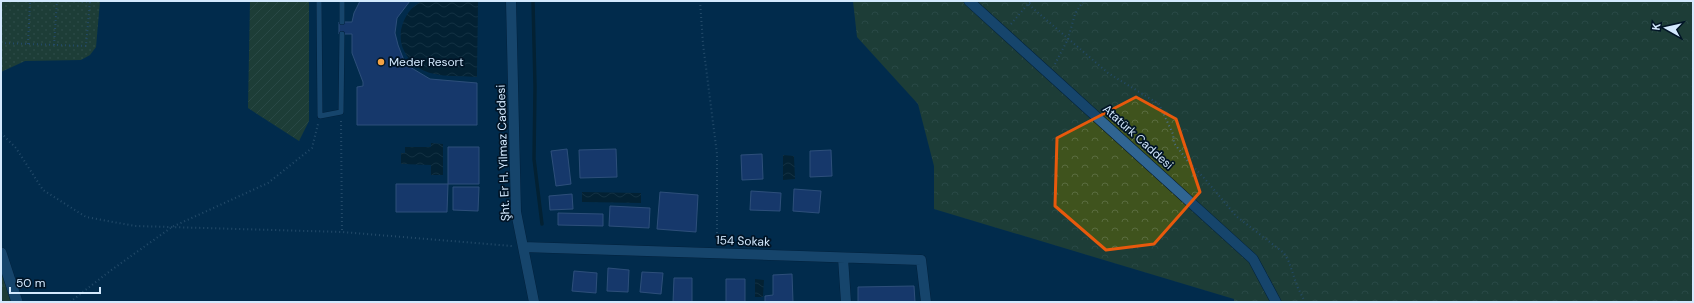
<svg xmlns="http://www.w3.org/2000/svg" width="1694" height="303" font-family="'DM Sans',sans-serif">
	<defs>
		<pattern id="grass-tufts" width="24" height="20" patternUnits="userSpaceOnUse"><rect width="24" height="20" fill="#3f531d"/><path d="M3 7l-1-3M5 7V3M7 7l1-3M15 17l-1-3M17 17v-4M19 17l1-3" fill="none" stroke="#5a6c3f"/></pattern>
		<pattern id="forest-crowns" width="20" height="18" patternUnits="userSpaceOnUse"><rect width="20" height="18" fill="#3f531d"/><path d="M2 6a3 3 0 1 1 6 0M12 15a3 3 0 1 1 6 0" fill="none" stroke="#5a6c3f"/></pattern>
		<pattern id="park-dots" width="8" height="8" patternUnits="userSpaceOnUse"><rect width="8" height="8" fill="#3f531d"/><path d="M2 2h.1M6 6h.1" fill="none" stroke="#5a6c3f" stroke-width="1.8" stroke-linecap="round"/></pattern>
		<pattern id="garden-furrows" width="10" height="10" patternUnits="userSpaceOnUse"><rect width="10" height="10" fill="#3f531d"/><path d="M-1 1l2-2M0 10L10 0M9 11l2-2" fill="none" stroke="#5a6c3f"/></pattern>
		<pattern id="water-waves" width="16" height="10" patternUnits="userSpaceOnUse"><rect width="16" height="10" fill="#051615"/><path d="M0 5q4-4 8 0t8 0" fill="none" stroke="#293838"/></pattern>
	</defs>
	<rect width="100%" height="100%" fill="#012c4d"/>
	<!-- grass -->
	<path fill="url(#grass-tufts)" d="M1,268L12,302H3L1,296Z"/>
	<!-- forest -->
	<path fill="url(#forest-crowns)" d="M853,1H1693V302H1234V299L934,209V166L918,104L857,37Z"/>
	<!-- park -->
	<path fill="url(#park-dots)" d="M1,1H100L96,47L90,55L81,60L25,61L1,72Z"/>
	<!-- garden -->
	<path fill="url(#garden-furrows)" d="M250,1H309V121L299,141L248,108Z"/>
	<!-- water -->
	<path fill="url(#water-waves)" d="M422,1H478L477,77C454,75 421,80 407,56C401,47 400,40 401,30C404,17 410,7 422,1Z
		M431,143L443,144V175H431V165L401,164V153H405V147H431Z
		M783,155L794,156L795,179L783,180Z
		M582,192L641,193V203L582,202Z
		M755,279L764,280L763,297H755Z"/>
	<g fill="none" stroke-linecap="round" stroke-linejoin="round">
		<!-- stream -->
		<path stroke="#051615" stroke-width="3.5" d="M533,1L535,87L534,159L542,224"/>
	</g>
	<!-- building -->
	<path fill="#2f4891" stroke="#6279b2" d="M360,1H410L397,18L395,33L398,45L403,58L410,67L430,79L477,83V125H357V87L363,86V82L352,53V34H339V22H352L354,13Z
		M448,147H479V184H448Z
		M567,149L571,184L556,186L551,151Z
		M616,149L617,177L580,178L579,150Z
		M831,150L832,176L810,177V151Z
		M762,154L763,179L742,180L741,155Z
		M396,184H448L447,212H396Z
		M453,187H479L478,211L453,210Z
		M794,189L821,191L819,213L793,211Z
		M751,191L781,193L780,211L750,210Z
		M660,192L698,195L696,232L657,229Z
		M572,194L573,209L550,210L549,196Z
		M610,206L650,208L649,228L609,226Z
		M558,213L603,214V226L558,225Z
		M608,268L629,270L628,292L607,291Z
		M574,271L597,273L596,293L572,291Z
		M642,272L663,273L661,294L640,292Z
		M792,274L793,302H765V296L773,295V275Z
		M674,278H692V302H673Z
		M726,279H745V302H726Z
		M914,286L915,302H858V287Z"/>
	<g fill="none" stroke-linecap="round" stroke-linejoin="round">
		<defs>
			<path id="service" d="M319,1L320,116L341,112L342,34
				M342,22V1"/>
			<path id="minor" d="M511,1L516,212L534,302
				M969,1L1253,259L1276,302
				M523,247L921,260L926,302
				M843,258L846,302"/>
			<path id="tertiary" d="M1,253L17,302"/>
		</defs>
		<!-- service casing -->
		<use href="#service" stroke="#00142a" stroke-width="6"/>
		<!-- minor casing -->
		<use href="#minor" stroke="#00142a" stroke-width="11"/>
		<!-- tertiary casing -->
		<use href="#tertiary" stroke="#00142a" stroke-width="12"/>
		<!-- path -->
		<path stroke="#4d708d" stroke-width="2" stroke-dasharray="1 3" stroke-linecap="butt" d="M74,1L90,2
			M700,1L703,44L717,154V242
			M1027,1L1028,4L1108,73L1159,104L1173,134L1174,143L1187,160L1205,179L1236,216L1284,253L1289,262L1297,286L1305,302
			M1011,24L1028,4L1033,1
			M1,43L86,46L90,1
			M28,44L30,1
			M54,45L57,1
			M1055,64L1068,39L1075,14L1083,1
			M341,121L342,232
			M1,133L16,148L43,190L86,217L135,226L342,232L512,246
			M70,302L110,271L172,227L268,183L312,148L318,124"/>
		<!-- service -->
		<use href="#service" stroke="#306592" stroke-width="5"/>
		<!-- minor -->
		<use href="#minor" stroke="#306592" stroke-width="10"/>
		<!-- tertiary -->
		<use href="#tertiary" stroke="#306592" stroke-width="11"/>
	</g>
	<!-- marked area -->
	<path d="M0 0H1694V303H0ZM1136,97L1176,119L1200,192L1154,244L1106,250L1055,206L1057,138Z" fill="#012c4d" fill-opacity=".55" fill-rule="evenodd"/>
	<path fill="none" stroke="#e8590c" stroke-width="3" stroke-linejoin="round" d="M1136,97L1176,119L1200,192L1154,244L1106,250L1055,206L1057,138Z"/>
	<!-- markers -->
	<circle fill="#f4a344" stroke="#011426" stroke-width="1.5" cx="381" cy="62" r="4"/>
	<g text-anchor="middle" stroke-width="3.5" stroke-linejoin="round" paint-order="stroke">
		<!-- poi labels -->
		<g font-size="12" fill="#d3e9fe" stroke="#011426" text-anchor="start">
			<text x="389" y="66">Meder Resort</text>
		</g>
		<!-- street labels -->
		<g font-size="12" fill="#d3e9fe" stroke="#011426">
			<text transform="translate(1138 137) rotate(42)" y="4">Atatürk Caddesi</text>
			<text transform="translate(503 153) rotate(-92)" y="4">Şht. Er H. Yilmaz Caddesi</text>
			<text transform="translate(743 241) rotate(2)" y="4">154 Sokak</text>
		</g>
	</g>
	<!-- border -->
	<rect width="1694" height="303" fill="none" stroke="#d3e9fe" stroke-width="4"/>
	<!-- north arrow -->
	<g transform="translate(1666 28) rotate(278)" stroke="#011426" stroke-width="3" paint-order="stroke">
	<path d="M0-3L7 15L0 10L-7 15Z" fill="#d3e9fe"/>
	<text y="-6" font-size="11" font-weight="bold" text-anchor="middle" fill="#d3e9fe">K</text>
	</g>
	<!-- scale -->
	<path d="M10 287v6h90v-6" fill="none" stroke="#d3e9fe" stroke-width="2"/>
	<text x="16" y="287" font-size="12" fill="#d3e9fe" stroke="#011426" stroke-width="3" paint-order="stroke">50 m</text>
</svg>
